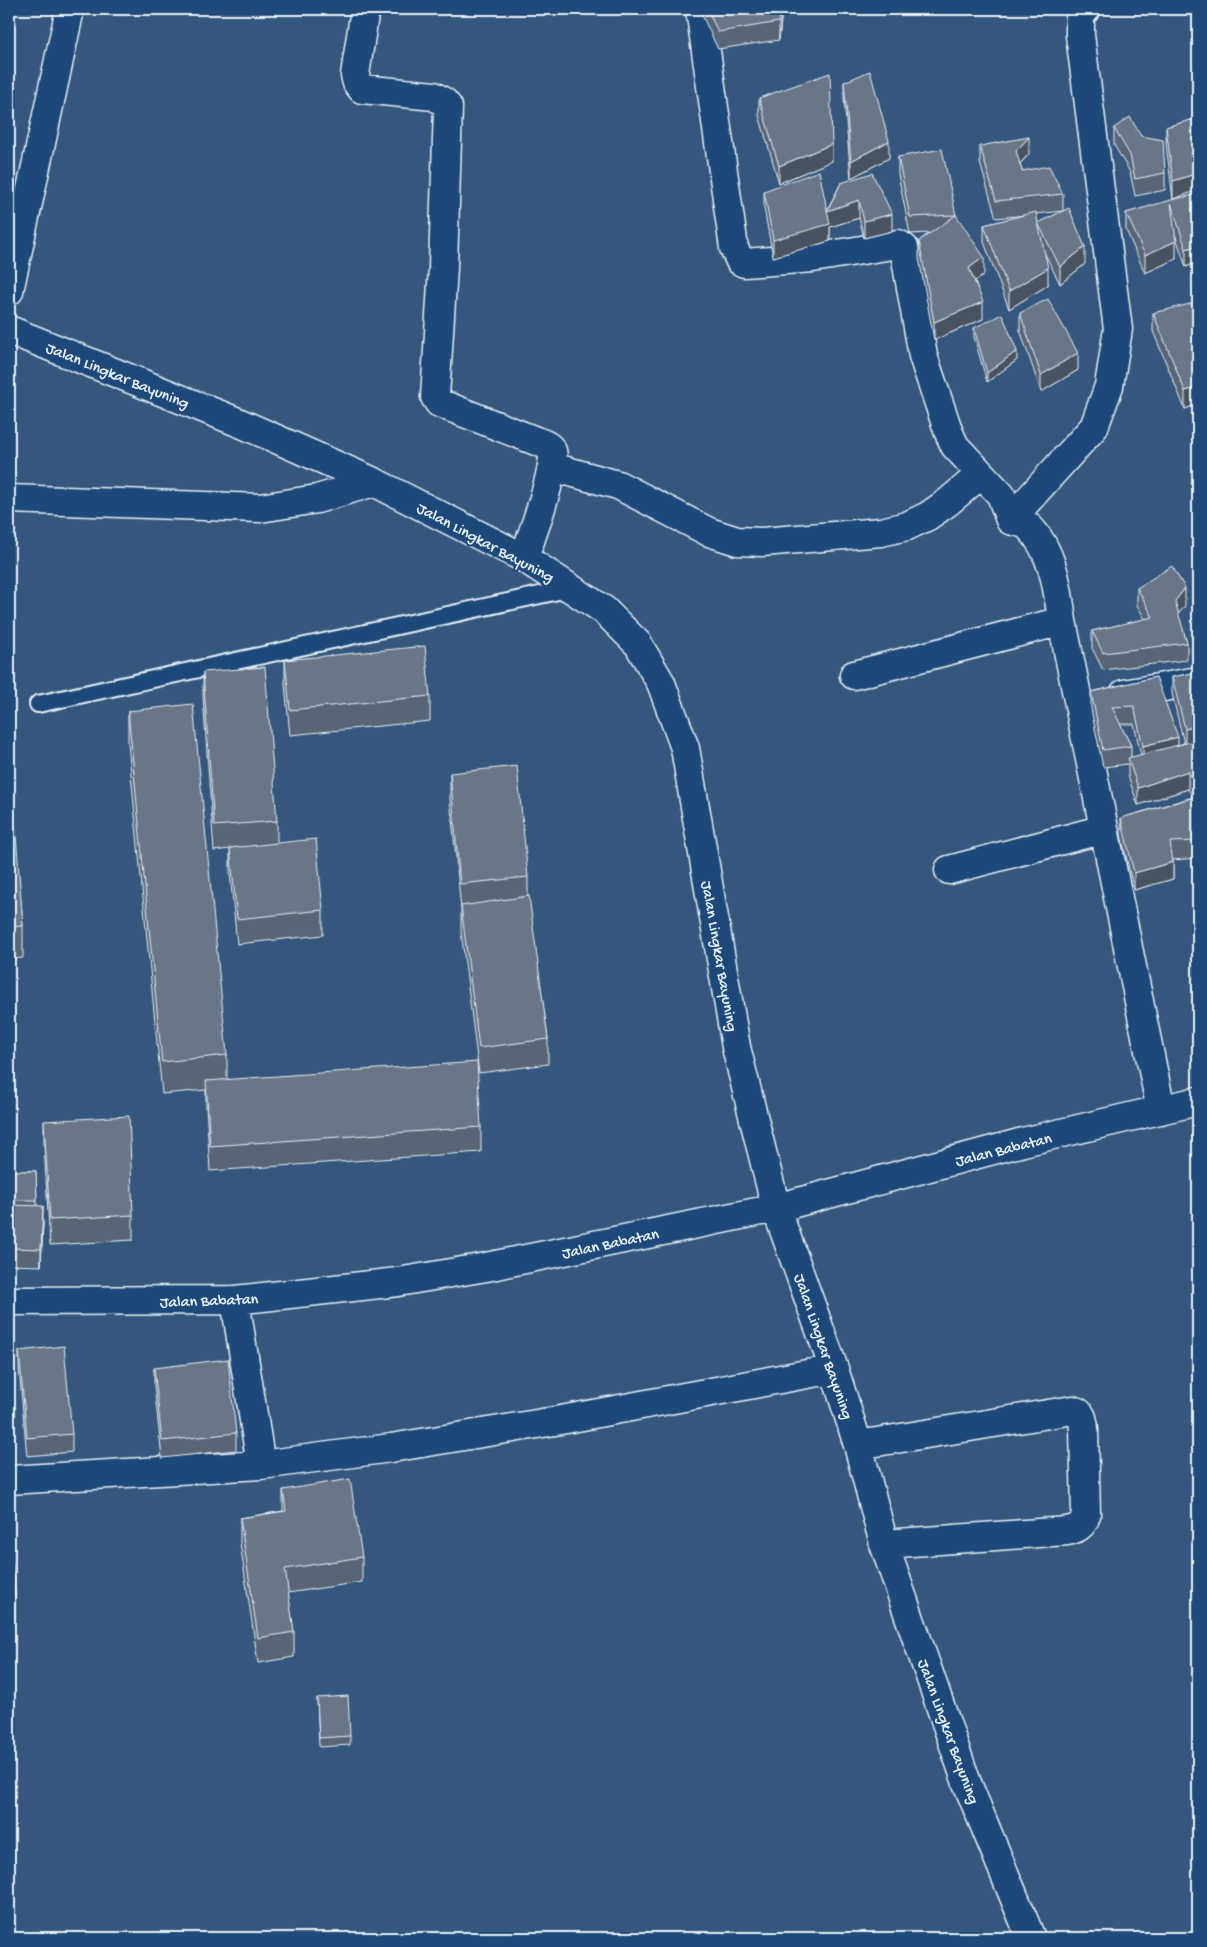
<svg xmlns="http://www.w3.org/2000/svg" width="1207" height="1947" font-family="'Gochi Hand',sans-serif">
	<rect width="100%" height="100%" fill="#35577e"/>
	<filter id="ink" filterUnits="userSpaceOnUse"><feTurbulence type="fractalNoise" baseFrequency=".02" numOctaves="2"/><feDisplacementMap in="SourceGraphic" scale="10" xChannelSelector="R" yChannelSelector="G"/><feConvolveMatrix kernelMatrix="1 2 1 2 8 2 1 2 1" color-interpolation-filters="sRGB"/></filter>
	<g filter="url(#ink)">
		<g fill="none" stroke-linecap="round" stroke-linejoin="round">
			<defs>
				<path id="service" d="M38,704L572,588"/>
				<path id="minor" d="M365,9L355,75L357,83L362,89L434,96L444,102L448,107L443,268L435,397L439,403L536,441C542,443 549,445 552,451C558,464 530,541 524,558
					M700,9L734,248L740,261L744,263L813,258L898,244L904,248L923,356L949,433L955,446L1001,495L1010,520C1016,522 1025,523 1028,526C1053,550 1058,589 1062,621L1161,1110
					M9,291L70,9
					M9,330L240,423L374,482L524,558L604,610L638,644L661,683L685,748L736,1047L776,1208L834,1369L858,1445L884,1544L967,1783L1031,1938
					M552,467L618,485L709,532L737,541L762,542L881,532L907,526L928,516L948,502L981,474
					M9,499L260,508L317,499L374,482
					M1010,520L1094,427L1109,386L1118,329L1080,35V16L1086,9
					M854,675L1062,621
					M1124,694L1198,681
					M949,870L1104,829
					M235,1300L261,1465L391,1448L561,1420L834,1369
					M9,1301L235,1300L398,1282L486,1267L776,1208L1023,1142L1198,1101
					M858,1445L1073,1410C1083,1413 1083,1420 1084,1429L1086,1515C1083,1526 1077,1529 1067,1531L884,1544
					M9,1480L261,1465"/>
			</defs>
			<!-- service casing -->
			<use href="#service" stroke="#e8f1f8" stroke-width="20"/>
			<!-- minor casing -->
			<use href="#minor" stroke="#e8f1f8" stroke-width="31"/>
			<!-- service -->
			<use href="#service" stroke="#1f4a7a" stroke-width="16"/>
			<!-- minor -->
			<use href="#minor" stroke="#1f4a7a" stroke-width="28"/>
		</g>
		<!-- wall -->
		<path fill="#596574" stroke="#e8f1f8" fill-rule="evenodd" d="M700,9H782L779,40L718,49L700,11Z
			M844,82L889,158L851,178L844,99Z
			M759,98L832,161L779,183L759,115Z
			M1198,118V190L1173,199L1166,144V127Z
			M1114,128L1141,136L1165,173V190L1135,196L1130,172L1114,145Z
			M980,146L1029,154L1020,164L1022,171L1063,194V211L1085,264L1060,284L1045,254L1048,285L1009,309L984,242V225L1026,215L996,218L980,163ZM1063,211L1038,223L1036,214Z
			M898,157L956,215L984,275L975,281L983,319L934,340L919,258V241L929,233L910,234L898,174Z
			M841,183L892,231L864,238L859,218L830,227V241L773,257L764,208V191L827,210Z
			M1198,194V262L1186,267L1174,231L1176,259L1145,273L1126,230V213Z
			M1198,304V404L1185,409L1153,331V313Z
			M1020,313L1078,370L1041,392L1020,330Z
			M974,328L1017,360L987,382L974,337Z
			M1198,415V448L1195,434V417Z
			M1137,588L1185,606L1178,614L1187,643V660L1103,670L1092,648V631L1145,619L1137,605Z
			M285,660L430,696V721L290,735L285,685Z
			M203,672L277,821V843L323,910V935L237,944L230,873V849L214,851L203,697Z
			M1198,672L1197,804L1198,808V858L1173,860V879L1134,890L1121,835V818L1193,797L1188,789L1138,805L1128,776V764L1103,767L1091,709V692L1156,677L1178,745L1184,743L1172,694V677ZM1120,724H1134L1141,755L1131,758V746Z
			M128,711L227,1055V1079L481,1127V1152L210,1171L206,1106V1090L162,1094L128,743Z
			M9,768L23,926V958L9,959Z
			M450,773L528,877V896L548,1039V1064L479,1073L461,931V909L450,798Z
			M44,1121L133,1215V1240L50,1245L44,1146Z
			M9,1171H36L37,1206L43,1223L41,1266L9,1265Z
			M19,1351L72,1434V1452L27,1456L19,1369Z
			M154,1368L236,1433V1450L162,1458L154,1385Z
			M283,1490L362,1557V1582L288,1593L294,1632V1657L258,1663L240,1543V1518L283,1511Z
			M9,1518L15,1595V1620L9,1621Z
			M317,1698L350,1736V1745L319,1747Z"/>
		<!-- shaded-wall -->
		<path fill="#49535e" stroke="#e8f1f8" d="M780,9H782L779,40V22Z
			M1029,137V154L1016,168V151Z
			M889,141V158L851,178V161Z
			M832,144V161L779,183V166Z
			M1198,173V190L1173,199V181Z
			M859,200V218L830,227V241L773,257V240L827,211Z
			M892,214V231L864,238V221Z
			M1176,241V259L1145,273V255Z
			M1198,245V262L1186,267V249Z
			M1085,247V264L1060,284V267Z
			M984,257V275L969,285V268Z
			M1048,268V285L1009,309V291Z
			M983,302V319L934,340V322Z
			M1017,351V360L987,382V373Z
			M1078,353V370L1041,392V375Z
			M1198,387V404L1185,409V391Z
			M1185,588V606L1175,618V601Z
			M1198,726V743L1185,746V729Z
			M1178,737V754L1143,763V746Z
			M1188,771V789L1138,805V788Z
			M1197,787H1198V804H1197Z
			M1173,862V879L1134,890V873Z
			M43,1206V1223L41,1266V1249Z"/>
		<!-- building -->
		<path fill="#687687" stroke="#e8f1f8" d="M707,9H780L779,22L718,32Z
			M870,71L889,141L851,161L844,82Z
			M830,73L832,144L779,166L759,98Z
			M1130,117L1141,136L1163,140L1165,173L1135,179L1130,155L1114,128Z
			M1198,118V134H1197L1198,136V173L1173,181L1166,127Z
			M1029,137L1016,151L1022,171L1049,166L1063,194L996,201L980,146Z
			M942,149L956,215L910,217L898,157Z
			M819,171L830,224L773,240L764,191Z
			M872,173L892,214L864,221L859,200L827,211L841,183Z
			M1198,194V245L1186,249L1171,203L1176,241L1145,255L1126,213L1171,200Z
			M1069,208L1085,247L1060,267L1038,223L1048,268L1009,291L984,225L1036,212L1038,223Z
			M956,215L984,257L969,268L983,302L934,322L919,241Z
			M1048,299L1078,353L1041,375L1020,313Z
			M1198,302V387L1185,391L1153,313Z
			M1002,314L1017,351L987,373L974,328Z
			M1198,415V430L1195,417Z
			M1172,566L1185,588L1175,601L1187,643L1103,653L1092,631L1153,617L1137,588Z
			M425,646L430,696L290,710L285,660Z
			M265,667L277,821L214,826L203,672Z
			M1198,672V726L1185,729L1172,677Z
			M1156,677L1178,737L1143,746L1134,706L1112,707L1131,746L1103,750L1091,692Z
			M193,704L227,1055L162,1062L128,711Z
			M1198,740V787H1197L1188,771L1138,788L1128,758Z
			M517,766L528,877L460,884L450,773Z
			M9,768H11L23,926L9,927Z
			M1195,797L1198,808V841L1170,842L1173,862L1134,873L1121,818Z
			M316,839L323,910L237,919L230,848Z
			M529,896L548,1039L479,1048L461,906Z
			M477,1062L481,1127L210,1146L206,1081Z
			M129,1116L133,1215L50,1220L44,1121Z
			M9,1171H36L37,1200H9Z
			M9,1205L43,1206L41,1249L9,1248Z
			M64,1346L72,1434L27,1438L19,1351Z
			M228,1359L236,1433L162,1441L154,1368Z
			M350,1479L362,1557L285,1569L294,1632L258,1638L240,1518L286,1511L283,1490Z
			M9,1518L15,1595L9,1596Z
			M348,1696L350,1736L319,1738L317,1698Z"/>
	</g>
	<g text-anchor="middle" stroke-width="4" stroke-linejoin="round" paint-order="stroke">
		<!-- street labels -->
		<g font-size="16" fill="#e8f1f8" stroke="#1f4a7a">
			<text transform="translate(118 374) rotate(22)" y="6">Jalan Lingkar Bayuning</text>
			<text transform="translate(486 541) rotate(28)" y="6">Jalan Lingkar Bayuning</text>
			<text transform="translate(721 956) rotate(80)" y="6">Jalan Lingkar Bayuning</text>
			<text transform="translate(1003 1148) rotate(-14)" y="6">Jalan Babatan</text>
			<text transform="translate(610 1242) rotate(-12)" y="6">Jalan Babatan</text>
			<text transform="translate(209 1299) rotate(-2)" y="6">Jalan Babatan</text>
			<text transform="translate(825 1346) rotate(71)" y="6">Jalan Lingkar Bayuning</text>
			<text transform="translate(950 1731) rotate(70)" y="6">Jalan Lingkar Bayuning</text>
		</g>
	</g>
	<!-- margin -->
	<rect width="1207" height="1947" fill="none" stroke="#1f4a7a" stroke-width="30"/>
	<rect x="15" y="15" width="1177" height="1917" fill="none" stroke="#e8f1f8" stroke-width="2" filter="url(#ink)"/>
</svg>
